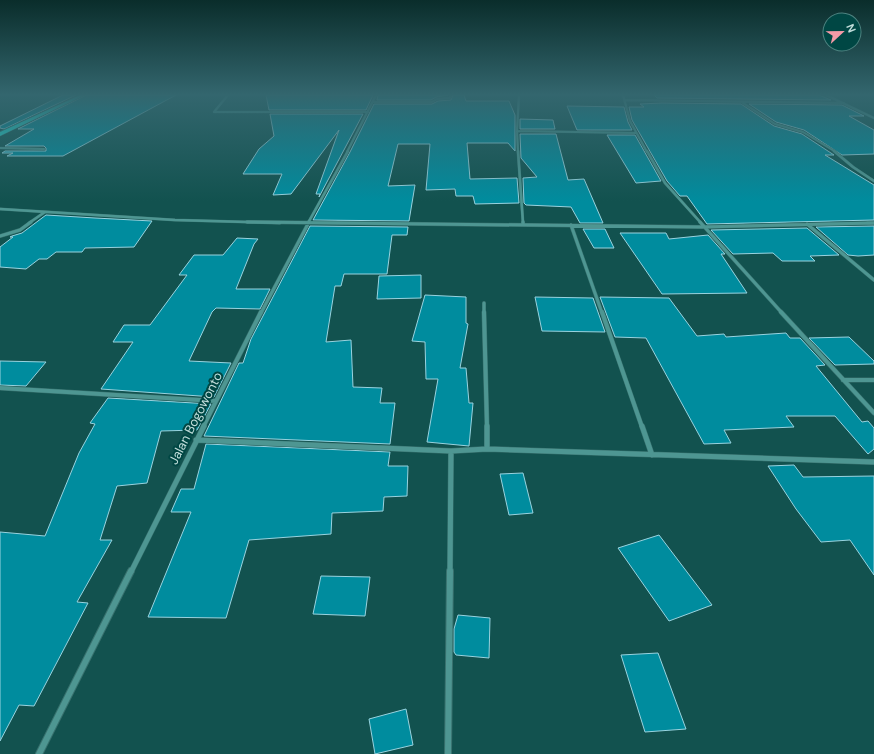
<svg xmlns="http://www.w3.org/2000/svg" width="874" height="754" font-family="'DM Sans',sans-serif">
	<rect width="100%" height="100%" fill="#12524f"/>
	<!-- building -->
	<path fill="#008c9e" stroke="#99d3df" d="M63,95H76L4,129L0,128V126Z
		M86,95H176L63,156H7L13,153H2L5,151H46V148L44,146H5L34,129H18Z
		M266,95H373L366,110H269Z
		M378,95H448L436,97L431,100H377Z
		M453,95H464L466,101H509L515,115V151L508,143H467L470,179L517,178L519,203L475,204L473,196H456L455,189L426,190L430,144H398L388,186L415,185L409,221L313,220L350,152L374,104H432L438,101L451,100Z
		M654,95H819L831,100L657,98Z
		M662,103L741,104L774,126L802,134L834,155H825L874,185V220L707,224L687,196H680L667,181L632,120L629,107H644L640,104Z
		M749,104L842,105L864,116H849L874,130V154L842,155L804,130L776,122Z
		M567,106L624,107L628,122L632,130H577Z
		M270,114H363L319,197L320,194H316L339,130L291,194L273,195L282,174H243L259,149L274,136Z
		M520,119L553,120L555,129H520Z
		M520,134H556L568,180L584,179L603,223H580L571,207L526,205L524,203L523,178L537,177L521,158Z
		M607,135H635L661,181L636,183Z
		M46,215L95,218L152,221L134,247L85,248L82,252H56L47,259H39L26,269L0,267V247L13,237H10L12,236L22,233Z
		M310,226L408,227L407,235H392L387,274H344L341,286H335L326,342L351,340L353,387L382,388L380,403H395L390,444L204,436L239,363H243L251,339Z
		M874,226V255L858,256L848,255L816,227Z
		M807,228L839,255L810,256L815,261H782L773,253L733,254L711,230Z
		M583,229H605L614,248H594Z
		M620,233H666L669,239L708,235L725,254H721L747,293L662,294Z
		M237,238L258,239L254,244L236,289H270L260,309L216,308L212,312L189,361L231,363L214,397L101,389L133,342H113L124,325H150L187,275H179L194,255H223Z
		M421,275V298L377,299L379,276Z
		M425,295L466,297V323L468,324L460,368H466L469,403H473L469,446L427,442L438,379H426L425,342L412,341Z
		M535,297L593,298L605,332L542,331Z
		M600,297L669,298L697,336L724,334L726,337L786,333L790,338H800L825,365L816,366L862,422L868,421L874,428V449L868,454L835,416H786L794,427L724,430L731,443L704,444L646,338L615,337Z
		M849,337L874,361V364L835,365L809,338Z
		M0,361L46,362L26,386L0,385Z
		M108,398L211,404L197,430L161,431L147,483L117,486L100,540H112L77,602L88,603L34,706L19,705L0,741V532L45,536L79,453L95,424L90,423Z
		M206,444L390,452L388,466H408L407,496L384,497L383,511L332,513L331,534L249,540L226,618L148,617L191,512H171L181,489H194Z
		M794,465L803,477L874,476V575L850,540L821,542L796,509L768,466Z
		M523,473L533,513L509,515L500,474Z
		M659,535L712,605L669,621L618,548Z
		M321,576L370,577L365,616L313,614Z
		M458,615L490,618L489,658L456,655L454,652V629Z
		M658,653L686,729L645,732L621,655Z
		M406,709L413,745L375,754L369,719Z"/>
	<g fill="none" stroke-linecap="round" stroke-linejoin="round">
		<defs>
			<path id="street-far5" d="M228,95L214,112H368
				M623,95L630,121L647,152
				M826,95L874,118
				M625,100L844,103
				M373,102H432L437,99L450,98L451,95
				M743,103L775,124L803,132L836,152
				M517,131L636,133
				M0,148L44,149
				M347,152L376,95
				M518,152L517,131L519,95"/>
			<path id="street-far4" d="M518,151L523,223
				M647,151L665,183L701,223
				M834,151L853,167L874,181
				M0,209L175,220L280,223
				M29,223L45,212
				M308,223L348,151
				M867,223H874"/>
			<path id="street-far3" d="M247,222L702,227L874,223
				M523,222V225
				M700,222L782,313
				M807,224L874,280
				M571,225L602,313
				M0,236L20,230L31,222
				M484,303V313
				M261,313L309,222"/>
			<path id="street-far2" d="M484,312L487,427
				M602,312L642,427
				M781,312L874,413
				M843,380H874
				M0,388L216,401
				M203,427L261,312"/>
			<path id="street-far1" d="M487,426V449
				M642,426L652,455
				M196,440L451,451L487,449L874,462
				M131,572L204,426
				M450,572L451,451"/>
			<path id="street" d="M39,754L131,571
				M448,754L450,571"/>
			<path id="primary" d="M80,95H85L0,136V132Z"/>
		</defs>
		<!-- street-far5 casing -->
		<use href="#street-far5" stroke="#38716e" stroke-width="2.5"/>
		<!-- street-far4 casing -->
		<use href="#street-far4" stroke="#38716e" stroke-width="3"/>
		<!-- street-far3 casing -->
		<use href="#street-far3" stroke="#38716e" stroke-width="4"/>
		<!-- street-far2 casing -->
		<use href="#street-far2" stroke="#38716e" stroke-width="5"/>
		<!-- street-far1 casing -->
		<use href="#street-far1" stroke="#38716e" stroke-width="6"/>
		<!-- street casing -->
		<use href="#street" stroke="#38716e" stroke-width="8"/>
		<!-- primary casing -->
		<use href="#primary" stroke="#38716e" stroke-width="1"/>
		<!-- street-far5 -->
		<use href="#street-far5" stroke="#4e9692" stroke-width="2"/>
		<!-- street-far4 -->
		<use href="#street-far4" stroke="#4e9692" stroke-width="2.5"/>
		<!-- street-far3 -->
		<use href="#street-far3" stroke="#4e9692" stroke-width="3"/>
		<!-- street-far2 -->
		<use href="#street-far2" stroke="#4e9692" stroke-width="4"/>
		<!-- street-far1 -->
		<use href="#street-far1" stroke="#4e9692" stroke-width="5"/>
		<!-- street -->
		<use href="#street" stroke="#4e9692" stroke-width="6"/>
		<!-- primary -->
		<use href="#primary" fill="#25e2db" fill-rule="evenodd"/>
	</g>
	<!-- sky -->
	<linearGradient id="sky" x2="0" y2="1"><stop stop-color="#0a2d2b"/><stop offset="0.47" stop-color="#33666e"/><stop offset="1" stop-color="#33666e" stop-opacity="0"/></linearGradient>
	<rect width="874" height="201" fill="url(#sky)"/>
	<g text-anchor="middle" stroke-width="4" stroke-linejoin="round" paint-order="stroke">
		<!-- street labels -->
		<g font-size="13" fill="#c1dedb" stroke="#004744">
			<text transform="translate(195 418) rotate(-63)" y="5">Jalan Bogowonto</text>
		</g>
	</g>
	<!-- north arrow -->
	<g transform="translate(842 32) rotate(68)"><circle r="19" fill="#004744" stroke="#4d8380"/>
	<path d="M0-3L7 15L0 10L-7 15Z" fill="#f49aa7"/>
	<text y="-6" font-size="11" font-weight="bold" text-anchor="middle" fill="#c1dedb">N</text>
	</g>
</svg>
